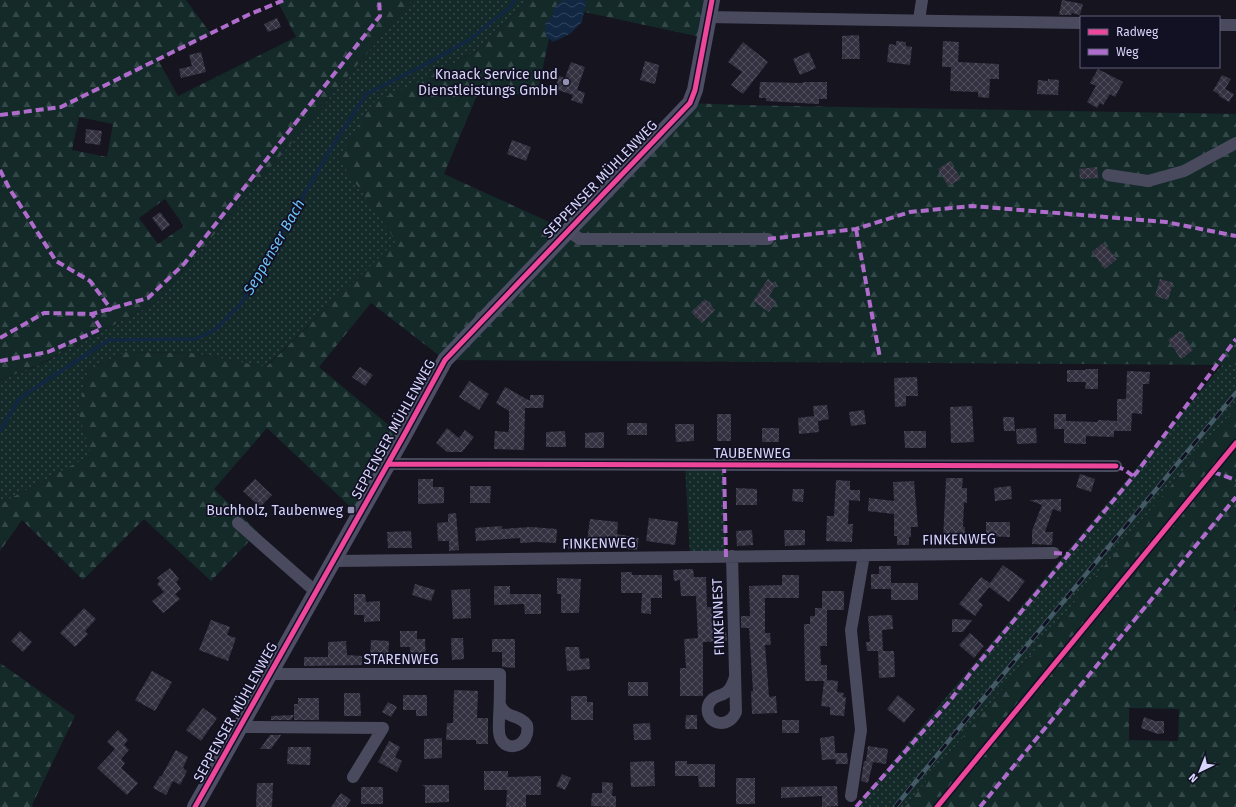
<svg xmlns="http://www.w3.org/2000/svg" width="1236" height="807" font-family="'Fira Sans',sans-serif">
	<defs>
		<pattern id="grass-dots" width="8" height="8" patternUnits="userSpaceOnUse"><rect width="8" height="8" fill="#132a29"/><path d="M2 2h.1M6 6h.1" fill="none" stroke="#354849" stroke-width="1.8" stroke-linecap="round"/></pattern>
		<pattern id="forest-firs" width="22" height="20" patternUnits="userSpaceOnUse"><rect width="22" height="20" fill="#132a29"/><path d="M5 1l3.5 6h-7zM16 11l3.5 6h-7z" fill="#354849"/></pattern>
		<pattern id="water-waves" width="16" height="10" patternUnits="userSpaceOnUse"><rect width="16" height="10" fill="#112742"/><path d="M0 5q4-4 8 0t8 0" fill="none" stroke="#33455e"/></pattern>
		<pattern id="building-cross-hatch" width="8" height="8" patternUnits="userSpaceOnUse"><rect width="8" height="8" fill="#343241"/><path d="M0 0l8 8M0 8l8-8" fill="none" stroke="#514f5d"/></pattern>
	</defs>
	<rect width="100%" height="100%" fill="#16141f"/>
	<!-- grass -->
	<path fill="url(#grass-dots)" d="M412,0H529L475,51L432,76L338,158L397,241L265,367L192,353L126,352L88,370L78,411L92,455L0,504V380L39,365L157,302Z
		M1222,365H1236V407L905,807H855Z
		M685,465H724L726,557H690Z"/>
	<!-- forest -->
	<path fill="url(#forest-firs)" fill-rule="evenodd" d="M0,0H186L211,34L158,60L178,96L296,37L278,2L284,0H412L157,302L38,365L0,380ZM79,117L113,124L107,157L72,150ZM165,199L184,226L158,244L139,218Z
		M529,0H712L705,38L556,6L537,95L478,93L444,174L567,230L690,103L740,105L1236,114V365L445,360L371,303L319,367L403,437L359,515L267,428L214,489L258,532L211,581L144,519L83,580L22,520L0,551V504L91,455L78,411L88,370L126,352L192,353L266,367L396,241L338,158L374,102L432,76L475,51Z
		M1236,407V602L1234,611H1236V807H905ZM1129,708L1179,709L1178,741L1129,740Z
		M0,663L75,716L32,805L33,807H0Z"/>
	<!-- water -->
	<path fill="url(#water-waves)" d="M563,0H584L586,2L582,22L570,34L553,42L546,36L545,24L553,15L555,6Z"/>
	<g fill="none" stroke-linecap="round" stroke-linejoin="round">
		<!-- stream -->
		<path stroke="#112742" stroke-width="3.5" d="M0,431L19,399L47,380L109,340L196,339L216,329L240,305L329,152L366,94L426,64L469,40L510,7L515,0"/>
	</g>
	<!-- building -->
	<path fill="url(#building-cross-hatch)" d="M1062,0L1083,4L1080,15L1072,13L1071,15H1059Z
		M277,18L281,27L268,32L264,24Z
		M859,35L860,59H842V36Z
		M896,41L906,42V46L912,47L910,65L887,62L889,44L896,45Z
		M943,41L959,42L958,62L999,64V79H990L989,98L978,97V92L950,91L951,67H942Z
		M743,42L768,62L743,94L731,85L742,72L728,62Z
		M201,52L206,72L181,78L179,69L192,66L189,55Z
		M809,52L816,68L800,75L793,59Z
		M645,61L659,65L655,84L640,80Z
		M571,62L585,67L577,90L585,93L582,104L571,100L573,95L555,89L559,76L565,78Z
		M1098,69L1123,82L1115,97L1110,94L1103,105L1100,103L1097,108L1087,102L1096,86L1090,83Z
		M1222,75L1231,79L1225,89L1234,94L1229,102L1219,96V94L1213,91Z
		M1048,79L1059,80L1058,95L1037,94L1038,80L1048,81Z
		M760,82L803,83V82H827V99H819V104L766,101V98H759Z
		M86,129L102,131L100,145L85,143Z
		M512,140L531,147L526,161L507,154Z
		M950,161L961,179L948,186L938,169Z
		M1097,167L1098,178L1080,179L1079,169Z
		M160,212L170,225L162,231L152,218Z
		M1103,243L1117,259L1105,269L1092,252Z
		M768,279L776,285L769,296L776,301L769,312L753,301Z
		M1160,279L1173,283L1168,300L1155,296Z
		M705,299L715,310L702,323L691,312Z
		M1180,331L1193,350L1181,359L1168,340Z
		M360,367L373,375L365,386L352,377Z
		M1086,369H1098V389H1085L1086,382H1067V370H1086Z
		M1127,371L1150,372L1149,384H1143L1142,414L1132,413L1131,431H1114V437L1086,436V444L1064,443V429H1054V414H1066V421L1098,422V420L1117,421V399H1126Z
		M917,377L918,396H906V406L895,407L894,378Z
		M469,381L489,394L479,410L459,397Z
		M505,387L530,401V395H544L543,408H525L524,450L494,449L495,431L508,432L509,429V411L496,403Z
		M827,405L829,419L818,421L819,432L799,434L798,418L814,416L813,406Z
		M972,406L974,442L951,443L950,407Z
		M864,410L866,424L851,426L849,412Z
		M717,414H731V441H717Z
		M1003,417H1014L1015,431H1004Z
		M627,423H647V435H627Z
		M675,424H694V441L676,442Z
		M447,428L459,438L465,430L474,437L462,452H447L436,443Z
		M762,428H779V442H762Z
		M1036,428L1037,443L1017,444L1016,429Z
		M565,431L566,447H546V432Z
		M904,431H926V448H905Z
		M604,432V448H585V433Z
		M1080,474L1095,479L1091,492L1076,487Z
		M946,478H963L962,488H967V503L964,502L963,527H965L964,541H943Z
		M255,479L272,495L260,507L243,491Z
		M418,479H433V487H444V503L418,504Z
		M836,480L850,481V490H860V501L849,500L848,524H853L852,542L826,541L827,516H834Z
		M914,481L918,527H911V537H909V545H897V536H894V514L868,511L869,498L894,501L893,482Z
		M470,486H491L490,503H470Z
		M1011,486L1012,499L995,501L994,488Z
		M736,488L757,489V505H736Z
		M793,489H804L803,502L792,501Z
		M1061,499V512L1053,509L1045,532H1053L1052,545L1032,544V531L1042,505L1029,500Z
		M456,513L459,550L449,551V541H438L437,523L448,522V514Z
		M649,518L678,522L675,545L646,541Z
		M590,519L618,522L617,534L639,538L637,550L618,548V546L587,542Z
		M986,522H1010V537L986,536Z
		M502,526V529L531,527L557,529L556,543L537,542L520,543V538L476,541L475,528Z
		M752,530L753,545L737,546L736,531Z
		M784,530H805V545L785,546Z
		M411,531L412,548H388L387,532Z
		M569,538L580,539L579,550L568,549Z
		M1003,565L1025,581L1009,602L989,587L978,601L983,605L975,616L959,604L981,577L990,583Z
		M879,566H891V583H918V600H891V589H871V574H879Z
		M170,568L179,579L176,582L181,589L175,594L180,599L163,613L152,601L164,592L157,584L160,581L157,578Z
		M693,569L694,577H706L707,607H714L715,632H726L727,641L703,642V696H680V668H686L684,639L698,638L696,596H681L680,580L674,581L673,570Z
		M621,572H632V575H662V598H651V614L641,613L642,593H621Z
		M782,575H799V598H765V633H770L771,645H765L769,697L776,696L777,713L752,714L751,691H753L749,628H741V616H750L749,586L782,585Z
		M557,578L581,579L579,613H561V594H557Z
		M415,584L435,590L431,601L412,595Z
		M494,586H510V594H541V614H525L524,604L494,605Z
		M470,589L471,618L453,619L451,590Z
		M822,591H844V610H827V646H820L821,665H827V680L838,681L837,692L844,693L843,697H846L844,716L830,715V707L821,706L824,681H805L804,624H810V616H815V608H822Z
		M354,594H365L366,602L380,601V621L364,622V615H354Z
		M84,608L96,619L85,631L88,634L75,647L60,633Z
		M892,615L893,629L882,630L883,651H867L866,642H870L868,616Z
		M952,619L972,620L963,632H952Z
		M211,620L230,627L227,635L236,638L228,661L199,650Z
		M20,631L32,642L23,652L11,641Z
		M400,631H417V639H425L426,662L411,663L410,647H400Z
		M970,633L984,646L974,658L959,645Z
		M451,638H463L464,659L452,660Z
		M492,639H515V668L502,667V652H492Z
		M371,640L389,641L388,658L370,657Z
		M346,641L347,655L362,656V665L304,666V657H328V642Z
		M565,647H579L580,659L589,658L590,669L567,671Z
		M878,651H894L895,677L879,678Z
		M152,671L172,682L155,711L135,700Z
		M628,682H648V696H628Z
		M454,690L478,691L477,718H488V744H476V740H446L447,723H453Z
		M344,693H360L361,716H344Z
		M403,695H427V716H416V710H403Z
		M898,695L915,709L904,723L887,709Z
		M571,696H587V702H593V720H571Z
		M298,698H319V720H294V715L291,720H271V716L294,715V704H298Z
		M388,702L397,707L391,717L382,712Z
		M203,708L217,718L201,741L186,730Z
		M686,715H697V729H685Z
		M1144,717L1155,721H1164V733L1158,734L1141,728Z
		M782,720H799V733H782Z
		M650,723L651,740H634L633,724Z
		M118,730L128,740L124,745L129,750L121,759L125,763L121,768L138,783L127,795L97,768L115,749L107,742Z
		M270,735H281L271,749H260Z
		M834,736L836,759L822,760L820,738Z
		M442,738V758L424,759V739Z
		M389,741L400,747L395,757L402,761L397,772L378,762Z
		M868,746L888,749L886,764L873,762L868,783L861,781L864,761H868H866Z
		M288,747H311L310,765L287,764Z
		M176,750L188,757L183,768L187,771L180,785L173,781L166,795L153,788L160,776L161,777Z
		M835,753H847L848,764H836Z
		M654,761L655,786L631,787L630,762Z
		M675,761H687V764H715V787H699L698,776H675Z
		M484,771H508V777L541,776V795H526V807H506L507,790H484Z
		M562,774L571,778L565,790L556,786Z
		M736,778H755V804H736Z
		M602,782L613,783L612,796H616V807L591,806L592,793H602Z
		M257,783H273L272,807H256Z
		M422,785H449V802L425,803V787Z
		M837,786L838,806L822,807V796L781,798V787Z
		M361,787H383V804H361Z
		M341,793L351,800L346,807H331Z"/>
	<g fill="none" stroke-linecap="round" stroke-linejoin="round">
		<!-- street -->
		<path stroke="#4a4a5f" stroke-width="12" d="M709,17C833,20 957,21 1081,23
			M919,20L922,0
			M1219,25H1236
			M1108,175L1148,181L1184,171L1236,143
			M567,230L580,239H768
			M388,464L1116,466
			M238,523L316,592
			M732,556L736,712C728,731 704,723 708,706C711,696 719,697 725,693C731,690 733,683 735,677
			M333,561L1054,553
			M270,674H500C500,689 500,703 499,718C499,724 498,731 500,737C506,754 531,746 527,725C518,713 507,720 500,705
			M240,727L383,728L353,777
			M851,796L861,730L851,630L864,555"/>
		<!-- secondary -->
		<path stroke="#4d4e65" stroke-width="16" d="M195,807L403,437L445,360L690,103L695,90L712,0"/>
		<defs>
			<path id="rail" d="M895,807L991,689L1236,393"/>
		</defs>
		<!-- rail casing -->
		<use href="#rail" stroke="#445a66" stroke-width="4.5"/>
		<!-- rail -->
		<use href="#rail" stroke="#121023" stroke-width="3" stroke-dasharray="9" stroke-linecap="butt"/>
		<!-- quiet -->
		<path stroke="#b06ccc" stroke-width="4" stroke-dasharray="8 4" stroke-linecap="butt" d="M0,115L61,107L248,15L284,0
			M0,170L9,188L56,261L90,281L111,309L108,310
			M856,229L880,358
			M768,239L856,229L910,212L972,206L1166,222L1236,236
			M0,338L44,313L92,314L148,298L184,264L380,16L379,0
			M0,361L48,352L101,329L92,314L96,313
			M724,465L726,557
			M1116,466L1125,470L1133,476
			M1213,472L1236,480
			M1054,553L1068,554
			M856,807L949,702L972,671L1137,472L1236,339
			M980,807L1236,497"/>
		<defs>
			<path id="cycleway" d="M388,464L1116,466
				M195,807L403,437L445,360L690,103L695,90L712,0
				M937,807L1236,443"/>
		</defs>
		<!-- cycleway casing -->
		<use href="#cycleway" stroke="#121023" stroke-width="8"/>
		<!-- cycleway -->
		<use href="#cycleway" stroke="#ed469a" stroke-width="5"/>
	</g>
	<!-- markers -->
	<g fill="#9391af" stroke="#121023" stroke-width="1.5">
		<circle cx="566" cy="82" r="4"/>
		<rect x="347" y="506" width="8" height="8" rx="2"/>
	</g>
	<g text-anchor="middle" stroke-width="3.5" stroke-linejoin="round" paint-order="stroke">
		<!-- poi labels -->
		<g font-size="14" fill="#d7d5fc" stroke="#121023" text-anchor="end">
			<text x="558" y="79">Knaack Service und<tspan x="558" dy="16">Dienstleistungs GmbH</tspan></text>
			<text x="343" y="515">Buchholz, Taubenweg</text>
		</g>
		<!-- street labels -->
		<g font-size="14" fill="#d7d5fc" stroke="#121023">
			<text transform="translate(600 179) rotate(-46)" y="5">SEPPENSER MÜHLENWEG</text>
			<text transform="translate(393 429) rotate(-61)" y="5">SEPPENSER MÜHLENWEG</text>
			<text x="752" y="458">TAUBENWEG</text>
			<text transform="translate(959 539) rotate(-1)" y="5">FINKENWEG</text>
			<text transform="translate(599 543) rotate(-1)" y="5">FINKENWEG</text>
			<text transform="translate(718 617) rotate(-92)" y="5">FINKENNEST</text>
			<text x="401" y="664">STARENWEG</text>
			<text transform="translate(235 712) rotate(-61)" y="5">SEPPENSER MÜHLENWEG</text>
		</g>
		<!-- water labels -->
		<g font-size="15" font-style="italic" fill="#6bbff5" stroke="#121023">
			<text transform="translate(274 247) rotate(-60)" y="5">Seppenser Bach</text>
		</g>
	</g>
	<!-- legend -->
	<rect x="1080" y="16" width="140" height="52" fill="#121023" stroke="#615f7a"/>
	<rect x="1088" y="29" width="20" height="6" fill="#ed469a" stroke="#615f7a"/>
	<text x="1116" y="36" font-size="12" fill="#d7d5fc">Radweg</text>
	<rect x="1088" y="49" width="20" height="6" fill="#b06ccc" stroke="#615f7a"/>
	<text x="1116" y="56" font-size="12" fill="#d7d5fc">Weg</text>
	<!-- north arrow -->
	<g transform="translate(1200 771) rotate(223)" stroke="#121023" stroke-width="3" paint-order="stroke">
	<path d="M0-3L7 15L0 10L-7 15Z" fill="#d7d5fc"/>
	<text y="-6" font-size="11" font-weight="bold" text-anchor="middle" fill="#d7d5fc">N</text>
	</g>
</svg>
